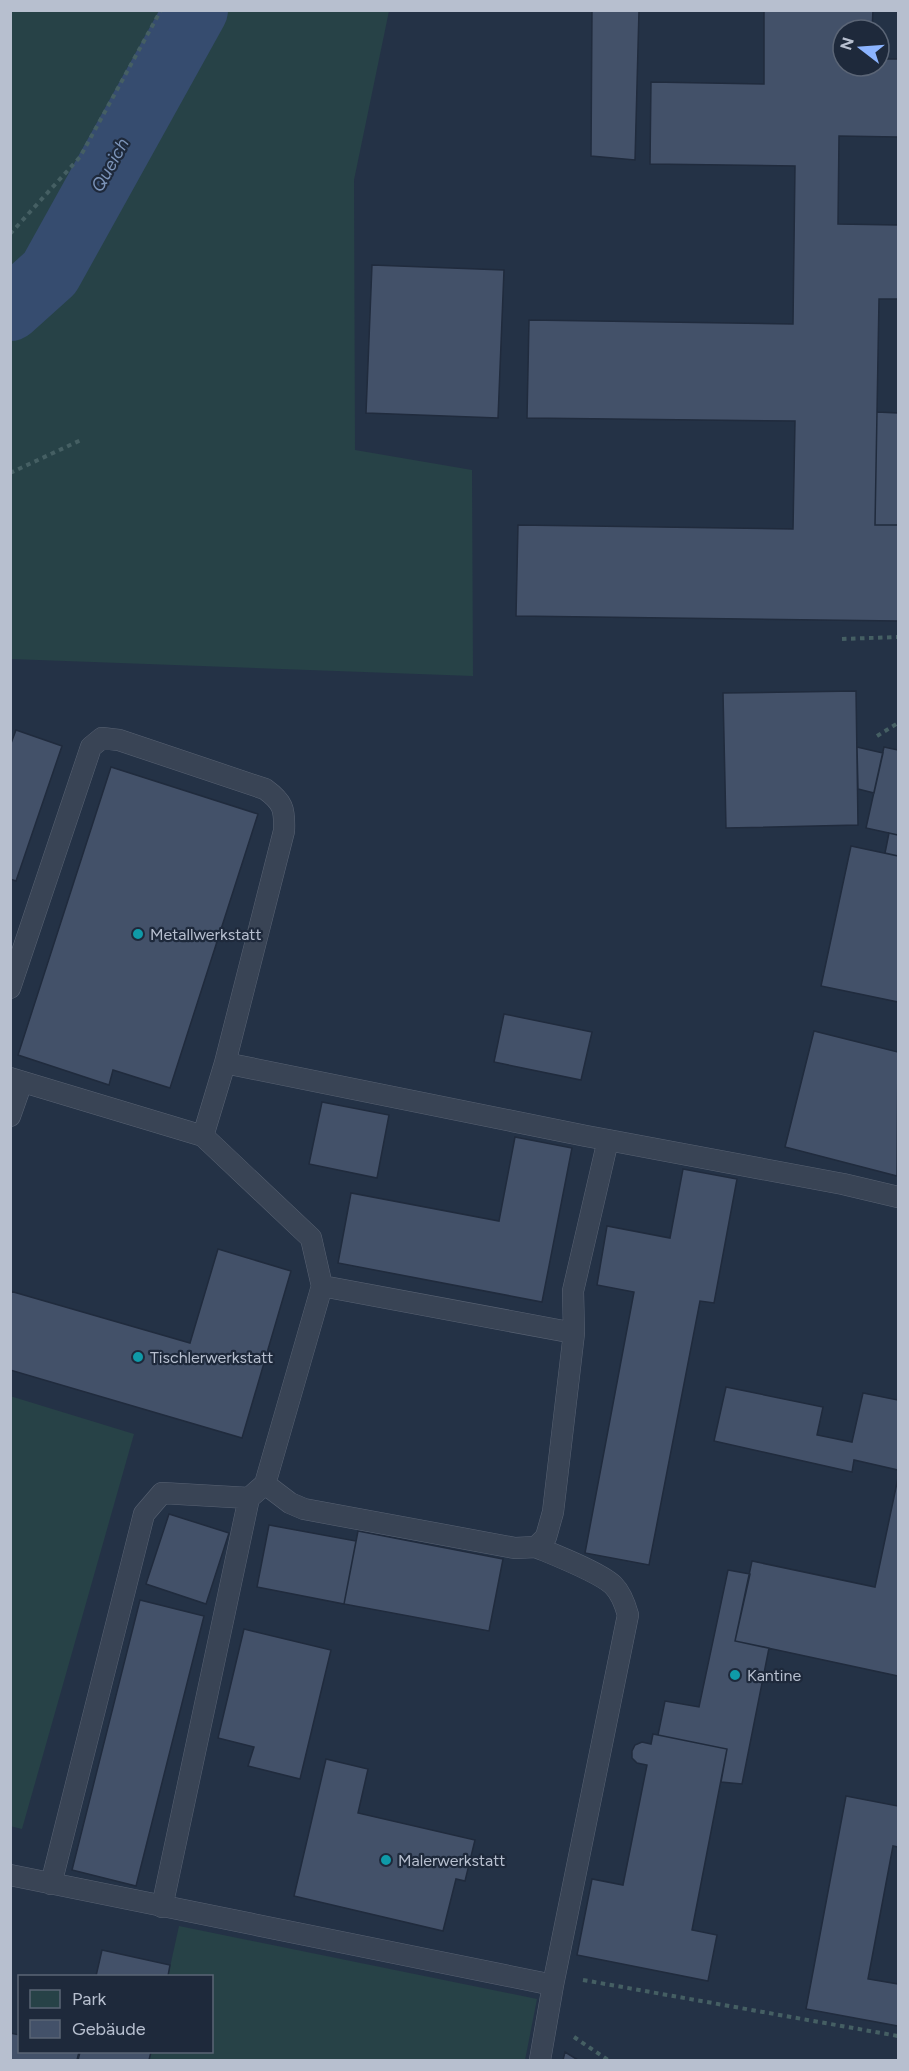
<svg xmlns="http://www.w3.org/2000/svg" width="909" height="2071" font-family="Figtree,sans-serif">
	<rect width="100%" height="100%" fill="#243246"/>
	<!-- green -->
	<path fill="#274247" d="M10,11H389L354,180L355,450L472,470L473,676L11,659Z
		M10,1396L134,1434L22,1829L10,1826Z
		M179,1926L537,1999L525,2060H149L151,2052H212V1976H168Z"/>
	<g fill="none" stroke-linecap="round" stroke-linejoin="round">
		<!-- river -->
		<path stroke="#364c6f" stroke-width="64" d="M10,309L50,273L196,10"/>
	</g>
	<!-- building -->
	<path fill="#435169" stroke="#202b3d" stroke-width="1.5" d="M592,10H639L635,160L591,156Z
		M764,10H873L872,30H843V66H879V59H898V137L839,136L838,224L898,225V299H879L875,525H898V621L516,616L518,525L793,529L795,421L527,418L529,320L793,324L795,166L650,164L651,82L764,84Z
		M372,265L504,270L498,418L366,413Z
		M877,412L898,413V525H875Z
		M856,691L858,825L726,828L723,693Z
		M16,730L62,746L16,881L10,879V746Z
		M857,747L883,753L874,793L858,789Z
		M884,747L898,750V835L866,828Z
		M111,767L258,814L170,1088L113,1070L109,1085L18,1055Z
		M889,833L898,835V856L885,853Z
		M851,846L898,856V1002L821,986Z
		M504,1014L592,1032L581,1080L494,1062Z
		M814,1031L898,1052L897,1176L785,1147Z
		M322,1102L389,1115L377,1178L309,1164Z
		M515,1137L572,1148L542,1302L338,1263L351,1193L499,1221Z
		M683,1169L737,1179L714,1303L700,1301L649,1565L585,1553L634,1292L597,1285L607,1226L670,1238Z
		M218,1249L291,1271L242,1438L10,1370V1291L190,1343Z
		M726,1387L823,1407L817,1435L852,1442L863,1393L898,1400V1470L854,1460L852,1472L714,1441Z
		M898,1478V1676L735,1641L752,1561L875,1587Z
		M169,1514L229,1533L206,1604L146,1584Z
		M269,1525L356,1541L344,1604L257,1587Z
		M358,1531L503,1559L489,1631L344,1604Z
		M728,1570L750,1574L735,1641L769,1648L742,1784L721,1782L727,1749L658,1735L665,1701L699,1707Z
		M140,1600L204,1616L136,1886L72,1870Z
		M244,1629L331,1650L300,1779L248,1766L254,1747L218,1738Z
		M653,1734L727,1749L692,1930L717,1935L708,1981L577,1955L592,1879L623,1885L647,1765L637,1763L632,1758V1751L635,1745L642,1742L651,1744Z
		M326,1759L368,1769L358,1813L475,1840L465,1881L456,1879L443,1931L294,1896Z
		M846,1796L898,1806V1847L893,1846L868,1979L898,1984V2026L806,2009Z
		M102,1950L170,1965L168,1976H96Z
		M10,2033L20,2035V2052H79L77,2060H10Z
		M80,2052H151L149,2060H78Z
		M565,2052L578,2060H563Z"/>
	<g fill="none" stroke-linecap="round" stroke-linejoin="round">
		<defs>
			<path id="lane" d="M10,988L91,747L102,738L119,740L265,789C283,802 285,809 284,831L225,1063
				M10,1078L203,1136
				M10,1116L22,1082
				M608,1140L573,1291L574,1333L553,1512L546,1537L536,1547L515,1548L304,1509L290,1503L265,1484L322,1286L311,1238L203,1136L225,1063L586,1136L608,1140L843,1184L898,1197
				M322,1286L574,1333
				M10,1875L553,1985L628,1615C625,1604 621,1593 613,1585C599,1572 555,1555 536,1547
				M51,1884L144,1514L162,1493L249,1498L265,1484
				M162,1907L249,1498
				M540,2060L553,1985"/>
		</defs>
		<!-- lane casing -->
		<use href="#lane" stroke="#586273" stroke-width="22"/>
		<!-- path -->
		<path stroke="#455f63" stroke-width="4" stroke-dasharray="4.5 4.5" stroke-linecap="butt" d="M10,234L80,157L161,10
			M10,473L81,440
			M842,639L898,637
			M877,736L898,723
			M583,1980L898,2036
			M574,2037L608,2060"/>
		<!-- lane -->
		<use href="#lane" stroke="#394455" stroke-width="21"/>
	</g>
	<!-- markers -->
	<g fill="#0f9aa8" stroke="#1e293b" stroke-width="2">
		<circle cx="138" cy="934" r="6"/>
		<circle cx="138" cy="1357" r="6"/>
		<circle cx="735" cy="1675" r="6"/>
		<circle cx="386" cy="1860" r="6"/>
	</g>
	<g text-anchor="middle" stroke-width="4.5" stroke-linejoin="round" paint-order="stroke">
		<!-- poi labels -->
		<g font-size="16" fill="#b7bfcf" stroke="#1e293b" text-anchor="start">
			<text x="150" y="940">Metallwerkstatt</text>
			<text x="150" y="1363">Tischlerwerkstatt</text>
			<text x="747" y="1681">Kantine</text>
			<text x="398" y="1866">Malerwerkstatt</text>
		</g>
		<!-- water labels -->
		<g font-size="18" font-style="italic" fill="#7c94b9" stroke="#1e293b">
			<text transform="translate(110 165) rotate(-61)" y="6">Queich</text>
		</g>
	</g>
	<!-- border -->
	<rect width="909" height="2071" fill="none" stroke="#b7bfcf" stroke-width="24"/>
	<!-- legend -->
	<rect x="18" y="1975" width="195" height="78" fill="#1e293b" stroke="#5b6576" stroke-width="1.5"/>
	<rect x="30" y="1990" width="30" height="18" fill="#274247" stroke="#5b6576" stroke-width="1.5"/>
	<text x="72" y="2005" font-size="18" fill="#b7bfcf">Park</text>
	<rect x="30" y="2020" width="30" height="18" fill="#435169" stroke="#5b6576" stroke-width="1.5"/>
	<text x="72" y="2035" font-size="18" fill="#b7bfcf">Gebäude</text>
	<!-- north arrow -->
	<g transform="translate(861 48) rotate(287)"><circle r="28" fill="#1e293b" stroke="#5b6576" stroke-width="1.5"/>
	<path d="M0-4.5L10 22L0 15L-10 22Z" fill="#8cb4ff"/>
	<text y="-9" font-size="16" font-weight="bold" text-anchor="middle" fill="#b7bfcf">N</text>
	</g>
</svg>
